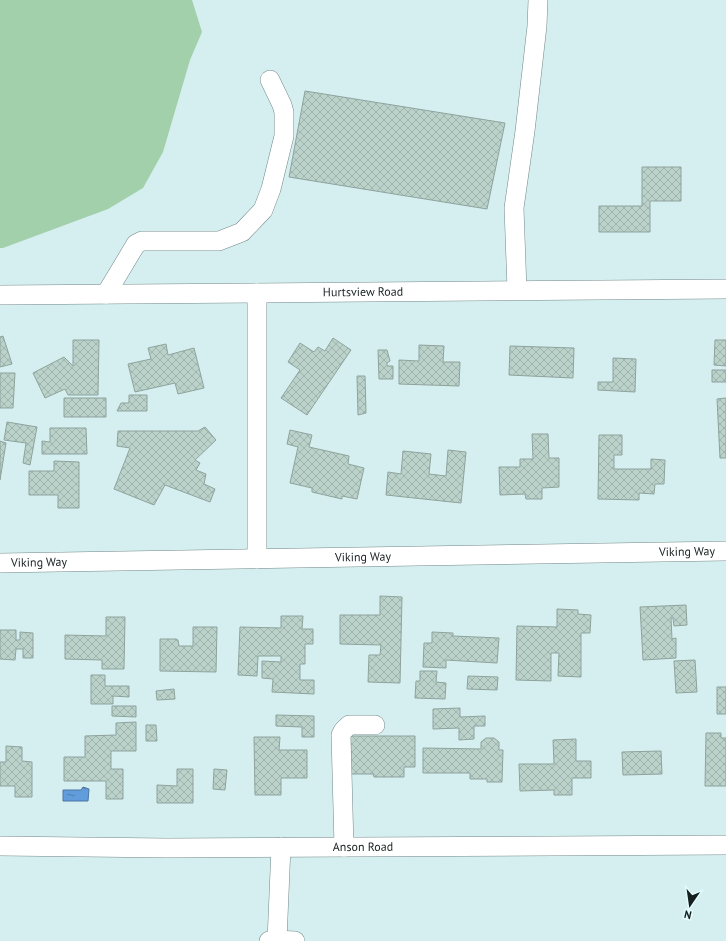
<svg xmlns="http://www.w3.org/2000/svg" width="726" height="941" font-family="'PT Sans',sans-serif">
	<defs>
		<pattern id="water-ripples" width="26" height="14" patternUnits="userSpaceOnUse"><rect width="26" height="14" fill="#619cdc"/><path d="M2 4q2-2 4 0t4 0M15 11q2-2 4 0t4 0" fill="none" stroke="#4f7fb2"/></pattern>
		<pattern id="building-cross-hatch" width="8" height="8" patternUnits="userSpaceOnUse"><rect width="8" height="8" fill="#bbd2cb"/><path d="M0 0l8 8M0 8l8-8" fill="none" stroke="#a0b4ae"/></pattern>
	</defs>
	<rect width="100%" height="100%" fill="#d5eeef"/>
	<!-- grass -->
	<path fill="#a1d0aa" d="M0,0H192L202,32L190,60L163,152L143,188L108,209L3,248H0Z"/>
	<!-- water -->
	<path fill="url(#water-ripples)" stroke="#4a76a4" d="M83,787L89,789L88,801H63V790H81Z"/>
	<!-- building -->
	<path fill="url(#building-cross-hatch)" stroke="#8ea39d" d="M305,91L505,123L487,209L289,177Z
		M642,167H681V201H650V232H599V206H642Z
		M3,336L12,364L0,367V337Z
		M333,338L351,350L307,415L281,398L300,370L288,362L300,343L314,352L318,347L325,351Z
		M73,340H99L98,395H68L65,389L45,398L33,373L64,357L73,366Z
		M715,340H726V366L714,365Z
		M166,344L168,355L194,348L204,388L178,394L175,383L135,392L128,364L151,359L148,348Z
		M419,345L444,346L443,362H460L459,386L399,384V360L419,361Z
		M510,346L574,348L573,378L509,375Z
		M378,350H387L390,361L387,363V366H393V379H379Z
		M613,358L636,359L635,392L598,390V382H613Z
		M712,370H726V382H712Z
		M0,373H15L13,408H0Z
		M357,376H365L366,413L358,415Z
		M129,395H147V411H117L121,403H129Z
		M64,398H106V417H64Z
		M726,398V458H720L717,399Z
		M7,422L37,427L30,465L23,463L26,443L4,440Z
		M205,427L216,440L195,460L200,463L196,470L206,474L204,484L215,489L210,502L165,485L154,505L114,489L130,448L117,446L118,431H198Z
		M50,428H86L87,454H42V441L50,442Z
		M290,430L312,435L309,447L349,456L348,464L364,468L357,499L342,496V499L312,492V488L290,483L298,447L287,444Z
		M532,434H548L549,458H559V487L542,488V499H526L525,494L500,495L499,467H520V459H533Z
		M599,435H622V455H614V469H651V459L665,460L664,484H655L654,494L639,493V500L598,499Z
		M0,441L6,443L0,480Z
		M448,450L466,452L461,503L386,495L388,472L401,474L403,451L431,454L429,474L446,476Z
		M54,461L79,462V508H58V495H29V471H54Z
		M380,596L402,597L400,683L368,682L369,655H380L381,645L340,644V615H380Z
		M686,605L687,625L674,626L673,618H671L672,639L676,638V658L643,660L640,607Z
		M557,609L578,610V614L591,615L590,633H581V677L558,676L559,653H551V681L516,680L517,626L557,627Z
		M281,616H303L302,629H313V644H305V664H300V680H314V694L272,692L273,679L262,678V661L281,662V656H258L257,676L238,675L240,627L281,628Z
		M106,617H125L124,669H102V660L65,659V635L106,636Z
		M193,627H217L216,672L160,671V639H176L178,640L179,646H193Z
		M0,630H16V640H20V632L33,633V658H23V649H16L15,660L0,659Z
		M432,632L453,633V636L499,638L497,663L446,660V668L423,667L424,643H432Z
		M695,660L697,692L676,693L674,661Z
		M420,671H437L436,682L446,683L445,699L415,698L416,681H420Z
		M91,675H105V686H129V697L113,696V704H91Z
		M468,676L498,677L497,690L467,689Z
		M717,687H726V714H717Z
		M174,689L175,699L157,700L156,691Z
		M112,706H136V717L112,716Z
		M460,708V717L485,716V726H474V739L459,740V728L433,729V709Z
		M276,715L314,716V737H302V727L276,726Z
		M136,722V751H111V769H123V799H106V781H64V757H85V736L116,735V723Z
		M146,725H156L157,741H146Z
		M706,733H721V738H726V786H705Z
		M348,736H415V767H404V777H374L373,774H348Z
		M254,737H280L279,750H307V778H281V795H255Z
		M486,738H494L499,742V750H503L502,782H487V779H470V773H423V748L481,749V742Z
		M576,739V761H591V778H572V795H554V790L520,791L519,764H554L553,740Z
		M6,746L22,747V761L32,762V797H15V786H0V762H6Z
		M661,751L662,774L623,775L622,752Z
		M177,769H193V803H157V785L177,786Z
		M214,769L227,770L225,790L213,789Z"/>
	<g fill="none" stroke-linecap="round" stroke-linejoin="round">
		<defs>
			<g id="minor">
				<path d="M517,290L514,208L525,131L537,26L538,0"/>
				<path d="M257,293V559"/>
				<path d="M106,294L136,244L142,241H219L242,232L263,210L271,189L284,136V112L282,105L270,80"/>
				<path id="s1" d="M0,295L726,289"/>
				<path id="s2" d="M0,563L726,551"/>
				<path id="s3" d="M0,846L167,848L726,845"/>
				<path d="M344,847L341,735L343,731L349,725H375"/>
				<path d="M269,941L277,940L295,941"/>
				<path d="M277,941L281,847"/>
			</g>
		</defs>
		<!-- minor casing -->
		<use href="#minor" stroke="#73898b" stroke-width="20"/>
		<!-- minor -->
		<use href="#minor" stroke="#fff" stroke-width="19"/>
	</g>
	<g text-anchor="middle" stroke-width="4" stroke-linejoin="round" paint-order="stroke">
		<!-- street labels -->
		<g font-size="12" fill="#161f20" stroke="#e2fbfc">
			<text dy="4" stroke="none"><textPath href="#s1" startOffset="363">Hurtsview Road</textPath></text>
			<text dy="4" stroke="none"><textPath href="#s2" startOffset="687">Viking Way</textPath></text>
			<text dy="4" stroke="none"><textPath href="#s2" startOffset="363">Viking Way</textPath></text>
			<text dy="4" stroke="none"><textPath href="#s2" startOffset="39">Viking Way</textPath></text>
			<text dy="4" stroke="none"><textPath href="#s3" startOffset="363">Anson Road</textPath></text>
		</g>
	</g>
	<!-- north arrow -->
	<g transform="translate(690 905) rotate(193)" stroke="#e2fbfc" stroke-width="3" paint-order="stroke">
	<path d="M0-3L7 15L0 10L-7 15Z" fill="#161f20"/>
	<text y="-6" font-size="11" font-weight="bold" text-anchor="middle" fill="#161f20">N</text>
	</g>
</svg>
